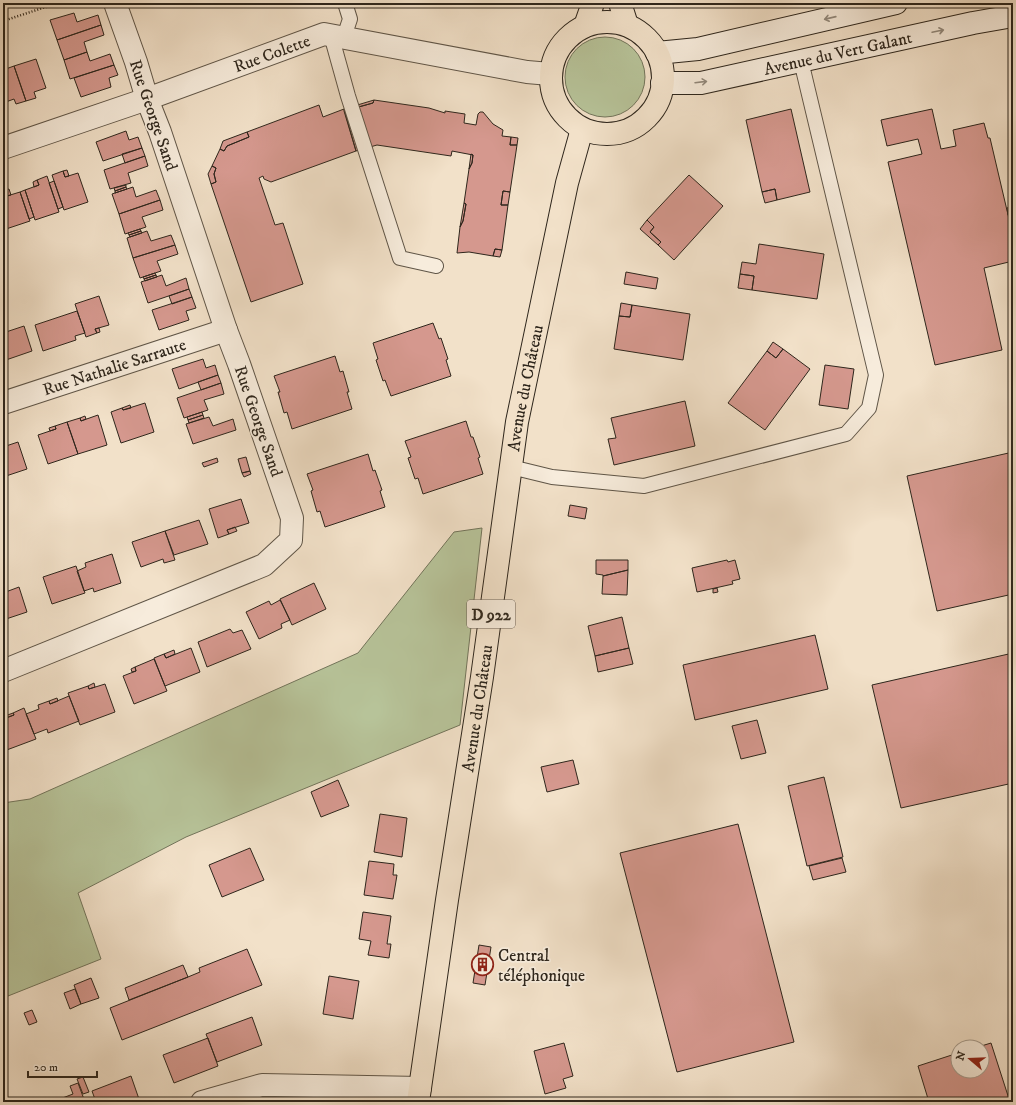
<svg xmlns="http://www.w3.org/2000/svg" width="1016" height="1105" font-family="'IM FELL DW Pica',serif">
	<rect width="100%" height="100%" fill="#f2e1c9"/>
	<filter id="stains"><feTurbulence type="fractalNoise" baseFrequency=".005" numOctaves="4"/><feColorMatrix values="0 0 0 0 .2 0 0 0 0 .09 0 0 0 0 .02 0 0 0 .5 -.17"/></filter>
	<radialGradient id="worn" r=".72"><stop offset=".6" stop-color="#630" stop-opacity="0"/><stop offset="1" stop-color="#630" stop-opacity=".3"/></radialGradient>
	<!-- green -->
	<path fill="#b7c399" stroke="#72745a" d="M565 77a40 40 0 1 1 80 0a40 40 0 1 1-80 0Z
		M482,528L460,725L186,837L78,893L101,959L3,998V803L30,799L358,653L454,532Z"/>
	<!-- building -->
	<path fill="#d5988e" stroke="#2e261c" d="M74,13L77,22L98,15L101,25L57,40L50,20Z
		M101,25L104,35L84,42L87,52L64,60L57,40Z
		M87,52L90,61L110,54L114,65L70,79L64,60Z
		M36,59L46,88L34,92L36,98L26,101L14,66Z
		M114,65L118,75L109,78L111,87L81,97L74,78Z
		M14,66L26,101L16,104L14,99L3,103V70Z
		M374,100L373,103L344,111V109Z
		M374,100L429,108L445,113V111L465,114L464,123L476,125L478,114L480,112H483L493,124L503,130L502,136L511,137L510,145H517L510,192L503,191L501,205H508L502,250L495,249L493,256L469,252L457,253L460,227L463,221L466,204L464,203L469,169L472,163L473,155L452,151L451,156L377,145L356,151L344,111L373,103Z
		M319,105L323,117L344,109L356,151L271,182L264,179L263,176L259,178L275,225L283,223L303,284L251,302L211,184L216,182L214,174L216,168L212,166L220,149L224,151L227,146L249,137L247,132Z
		M791,109L810,192L777,200L775,189L762,192L746,120Z
		M932,109L941,149L956,146L953,130L984,123L988,138H990L1013,236V261L984,268L1002,350L935,365L888,162L922,154L918,139L887,146L881,120Z
		M126,131L129,140L138,137L142,148L103,161L96,142Z
		M247,132L249,137L227,146L224,151L220,149L223,141Z
		M511,137L518,138L517,145H510Z
		M142,148L145,156L125,163L122,154Z
		M471,154L473,155L472,163L469,169Z
		M145,156L148,166L128,173L131,183L110,189L104,170Z
		M212,166L216,168L214,174L216,182L211,184L208,174Z
		M67,170L69,176L65,177L63,171Z
		M63,171L65,177L78,173L88,202L64,210L52,175Z
		M689,175L723,206L674,260L658,245L661,242L650,232L654,227L647,220Z
		M47,176L59,212L35,220L25,190L39,185L37,180Z
		M37,180L39,185L34,187L33,182Z
		M54,181L63,207L58,209L49,183Z
		M126,185V187L115,191L114,188Z
		M126,187L127,189L115,193V191Z
		M133,187L136,197L156,190L160,200L119,214L112,194Z
		M9,189L11,195L7,196L5,190Z
		M775,189L777,200L765,203L762,192Z
		M5,190L7,196L20,192L30,221L6,229L3,219V191Z
		M25,190L34,217L29,219L20,192Z
		M503,191L510,192L508,205H501Z
		M160,200L163,210L142,217L146,227L125,234L119,214Z
		M464,203L466,204L463,221L460,227Z
		M1010,207L1012,209L1013,214L1008,215L1007,208Z
		M647,220L654,227L650,232L661,242L658,245L640,229Z
		M140,229L141,231L129,235L128,233Z
		M141,231L142,233L130,237L129,235Z
		M147,231L151,241L171,235L175,245L133,258L127,238Z
		M759,244L824,254L817,299L752,290L754,276L740,274L742,262L756,264Z
		M175,245L178,254L157,261L161,271L140,278L133,258Z
		M495,249L502,250L500,257L493,256Z
		M626,272L658,278L656,289L624,284Z
		M155,273L156,275L144,279L143,277Z
		M740,274L754,276L752,290L738,288Z
		M156,275L157,277L145,281L144,279Z
		M162,275L166,286L186,278L189,289L148,303L141,282Z
		M189,289L192,297L172,304L169,296Z
		M99,296L109,325L95,329L97,333L86,337L75,304Z
		M192,297L196,308L186,311L189,320L159,330L152,310Z
		M621,303L632,305L630,317L619,316Z
		M632,305L690,314L683,360L614,349L619,316L630,317Z
		M77,311L85,333L75,336L76,340L43,351L35,325Z
		M433,323L439,339L441,338L448,359L446,360L451,376L391,396L385,380L383,381L376,360L378,359L373,343Z
		M24,326L32,351L3,361V333Z
		M99,328L100,332L97,333L95,329Z
		M773,342L783,349L776,358L767,351Z
		M783,349L810,369L765,430L728,403L767,351L776,358Z
		M335,356L340,372L343,371L349,392H347L352,409L292,429L287,412L284,413L278,392H280L274,376Z
		M203,359L206,368L215,365L218,375L179,389L172,369Z
		M825,365L854,369L848,409L819,405Z
		M218,375L221,383L201,390L198,382Z
		M221,383L224,394L204,400L208,410L184,418L177,398Z
		M685,401L695,446L614,465L608,439L616,438L611,418Z
		M145,403L154,432L121,443L111,412L122,408L123,410Z
		M130,405L131,408L123,410L122,408Z
		M202,412L203,415L188,420L187,417Z
		M98,415L107,445L78,454L67,422L80,418L81,421Z
		M203,415L204,418L189,423L188,420Z
		M85,416L86,419L81,421L80,418Z
		M209,417L213,426L233,419L236,430L193,444L186,424Z
		M466,421L471,437H473L480,457L478,458L483,474L423,494L418,478L415,479L408,458L411,457L405,441Z
		M67,422L78,454L48,464L38,435L56,429L55,426Z
		M55,426L56,429L50,431L49,428Z
		M18,442L27,469L3,477V447Z
		M1013,452V594L937,611L907,476Z
		M368,454L373,471L375,470L382,490L380,491L385,507L325,527L320,511L317,512L311,491L313,490L307,474Z
		M246,457L250,471L242,473L238,459Z
		M217,458L218,462L204,467L202,463Z
		M250,471L251,474L244,477L242,473Z
		M241,499L249,523L227,530L229,534L218,538L209,509Z
		M570,505L587,508L585,519L568,516Z
		M199,520L208,544L174,555L165,531Z
		M235,527L237,531L229,534L227,530Z
		M165,531L175,560L164,563L163,559L141,567L132,542Z
		M112,554L121,583L94,592L93,588L84,591L77,571L86,567L85,563Z
		M596,560H628V570L603,576V575L596,574Z
		M727,560L728,562L735,560L740,579L732,581L733,584L697,592L692,568Z
		M76,566L85,593L52,604L43,577Z
		M628,570L627,595L602,594L603,576Z
		M314,583L326,609L292,625L280,599Z
		M19,587L27,612L3,620V593Z
		M717,588L718,592L713,593V589Z
		M280,600L290,620L281,624L282,628L259,639L246,612L269,601L271,605Z
		M622,617L629,648L595,656L588,626Z
		M230,629L233,633L242,630L251,649L207,667L198,642Z
		M815,635L828,689L695,720L683,665Z
		M191,648L200,672L165,686L154,658L164,654L166,658Z
		M629,648L633,664L598,672L595,656Z
		M174,650L175,654L166,658L164,654Z
		M1013,653V783L901,808L872,685Z
		M154,659L167,691L134,704L123,676L136,671L135,667Z
		M135,667L136,671L132,672L131,669Z
		M94,683L95,687L89,689L88,686Z
		M105,684L115,712L80,725L68,693L88,686L89,689Z
		M69,696L79,721L48,733L47,729L34,734L26,714L39,709L38,705L49,701L50,704Z
		M57,698L58,701L50,704L49,701Z
		M24,708L36,739L4,751L3,749V719L14,715L13,713Z
		M13,713L14,715L6,718L5,716Z
		M757,720L766,753L741,759L732,726Z
		M573,760L579,784L547,792L541,767Z
		M824,777L843,857L807,866L788,786Z
		M338,780L349,806L321,817L311,792Z
		M380,814L407,818L402,857L374,852Z
		M738,824L794,1042L677,1072L620,853Z
		M250,848L264,880L222,897L209,865Z
		M842,858L846,872L813,880L809,866Z
		M369,861L394,864L393,875H397L393,899L364,895Z
		M363,912L391,916L387,944H391L389,958L368,955L371,941L359,939Z
		M479,945L491,947L485,985L473,983Z
		M247,949L262,985L122,1040L110,1008L188,977L200,972L199,968Z
		M183,965L188,977L129,1000L125,988Z
		M329,976L359,981L353,1019L323,1014Z
		M91,978L99,998L81,1004L74,985Z
		M75,989L81,1004L70,1009L64,993Z
		M32,1010L37,1022L29,1025L24,1013Z
		M252,1017L262,1045L217,1062L206,1034Z
		M208,1038L218,1066L174,1083L163,1055Z
		M564,1043L573,1076L563,1079L566,1088L545,1094L534,1051Z
		M991,1043L1010,1102H929L918,1066L958,1053V1071H982V1047H978Z
		M131,1076L140,1102H96L92,1091Z
		M83,1077L89,1092L83,1094L77,1079Z
		M78,1083L85,1102H52L73,1094L70,1086Z"/>
	<g fill="none" stroke-linecap="round" stroke-linejoin="round">
		<defs>
			<path id="lane" d="M331,35L348,96L400,258L436,266
				M344,37L350,19L345,3
				M511,467L552,477L644,486L846,434L869,408L876,375L801,61"/>
			<g id="street">
				<path id="s1" d="M3,148L147,99L324,34L527,72L550,74"/>
				<path id="s2" d="M3,403L226,330"/>
				<path d="M3,671L264,565L291,540L292,518L239,364L226,330L160,132L147,99L136,62L115,3"/>
				<path d="M202,1102L262,1085L420,1088"/>
			</g>
			<g id="secondary">
				<path d="M657,53L698,49L896,3"/>
				<path id="s3" d="M662,83H701L973,23L1013,16"/>
			</g>
			<g id="primary">
				<path d="M620,3L627,25"/>
				<circle cx="607" cy="78" r="56"/>
				<path d="M585,26L593,3"/>
				<path id="s4" d="M418,1102L447,900L482,677L517,422L567,183L582,129"/>
			</g>
		</defs>
		<!-- lane casing -->
		<use href="#lane" stroke="#5f5547" stroke-width="16"/>
		<!-- street casing -->
		<use href="#street" stroke="#5f5547" stroke-width="24"/>
		<!-- secondary casing -->
		<use href="#secondary" stroke="#2e261c" stroke-width="24"/>
		<!-- primary casing -->
		<use href="#primary" stroke="#2e261c" stroke-width="24"/>
		<!-- path -->
		<path stroke="#2e261c" stroke-width="2.5" stroke-dasharray="1 2" stroke-linecap="butt" d="M3,21L58,3"/>
		<!-- lane -->
		<use href="#lane" stroke="#f7ecdc" stroke-width="14"/>
		<!-- street -->
		<use href="#street" stroke="#f7ecdc" stroke-width="22"/>
		<!-- secondary -->
		<use href="#secondary" stroke="#f7ecdc" stroke-width="22"/>
		<!-- primary -->
		<use href="#primary" stroke="#f2e1c9" stroke-width="22"/>
	</g>
	<!-- one-way arrows -->
	<defs><path id="oneway-shaft" d="M-6 0H5M1.5-3L5.5 0L1.5 3" fill="none" stroke-width="1.6" stroke-linecap="round" stroke-linejoin="round"/></defs>
	<g stroke="#92897c">
		<use href="#oneway-shaft" transform="translate(830 18) rotate(167)"/>
		<use href="#oneway-shaft" transform="translate(938 31) rotate(-12)"/>
		<use href="#oneway-shaft" transform="translate(701 82) rotate(-7)"/>
	</g>
	<!-- icons -->
	<defs>
		<symbol id="building-ring" viewBox="-11 -11 22 22"><circle r="9.5" fill="#f7ecdc" stroke="#8f2418" stroke-width="1.5"/><path d="M-4-6H4V6H1V3H-1V6H-4ZM-2.5-4.3h1.7v1.8h-1.7ZM.8-4.3h1.7v1.8H.8ZM-2.5-1h1.7V.8h-1.7ZM.8-1h1.7V.8H.8Z" fill="#8f2418"/></symbol>
	</defs>
	<g fill-rule="evenodd">
		<use href="#building-ring" x="470" y="952" width="25" height="25"/>
	</g>
	<g text-anchor="middle" stroke-width="3.5" stroke-linejoin="round" paint-order="stroke">
		<!-- shield labels -->
		<rect fill="#f7ecdc" stroke="#6a6156" stroke-width="1" x="467" y="600" width="48" height="28" rx="3"/>
		<g font-size="16" font-weight="bold" fill="#2e261c">
			<text x="491" y="620">D 922</text>
		</g>
		<!-- street labels -->
		<g font-size="17" fill="#2e261c" stroke="#f7ecdc">
			<text dy="6" stroke="none"><textPath href="#s1" startOffset="285">Rue Colette</textPath></text>
			<text dy="6" stroke="none"><textPath href="#s3" startOffset="179">Avenue du Vert Galant</textPath></text>
			<text transform="translate(154 115) rotate(71)" y="6">Rue George Sand</text>
			<text dy="6" stroke="none"><textPath href="#s2" startOffset="117">Rue Nathalie Sarraute</textPath></text>
			<text dy="6" stroke="none"><textPath href="#s4" startOffset="722">Avenue du Château</textPath></text>
			<text transform="translate(259 421) rotate(71)" y="6">Rue George Sand</text>
			<text dy="6" stroke="none"><textPath href="#s4" startOffset="398">Avenue du Château</textPath></text>
		</g>
		<!-- poi labels -->
		<g font-size="17" fill="#2e261c" stroke="#f7ecdc" text-anchor="start">
			<text x="498" y="961">Central<tspan x="498" dy="20">téléphonique</tspan></text>
		</g>
	</g>
	<!-- margin -->
	<rect width="1016" height="1105" fill="none" stroke="#f2e1c9" stroke-width="16"/>
	<rect x="4" y="4" width="1008" height="1097" fill="none" stroke="#2e261c" stroke-width="2"/>
	<rect x="8" y="8" width="1000" height="1089" fill="none" stroke="#2e261c"/>
	<!-- north arrow -->
	<g transform="translate(970 1059) rotate(289)"><circle r="19" fill="#f7ecdc" stroke="#a79d8f"/>
	<path d="M0-3L7 15L0 10L-7 15Z" fill="#8f2418"/>
	<text y="-6" font-size="11" font-weight="bold" text-anchor="middle" fill="#2e261c">N</text>
	</g>
	<!-- scale -->
	<path d="M28 1071v6h69v-6" fill="none" stroke="#2e261c" stroke-width="2"/>
	<text x="34" y="1071" font-size="12" fill="#2e261c" stroke="#f7ecdc" stroke-width="3" paint-order="stroke">20 m</text>
	<rect width="100%" height="100%" filter="url(#stains)"/>
	<rect width="100%" height="100%" fill="url(#worn)"/>
</svg>
